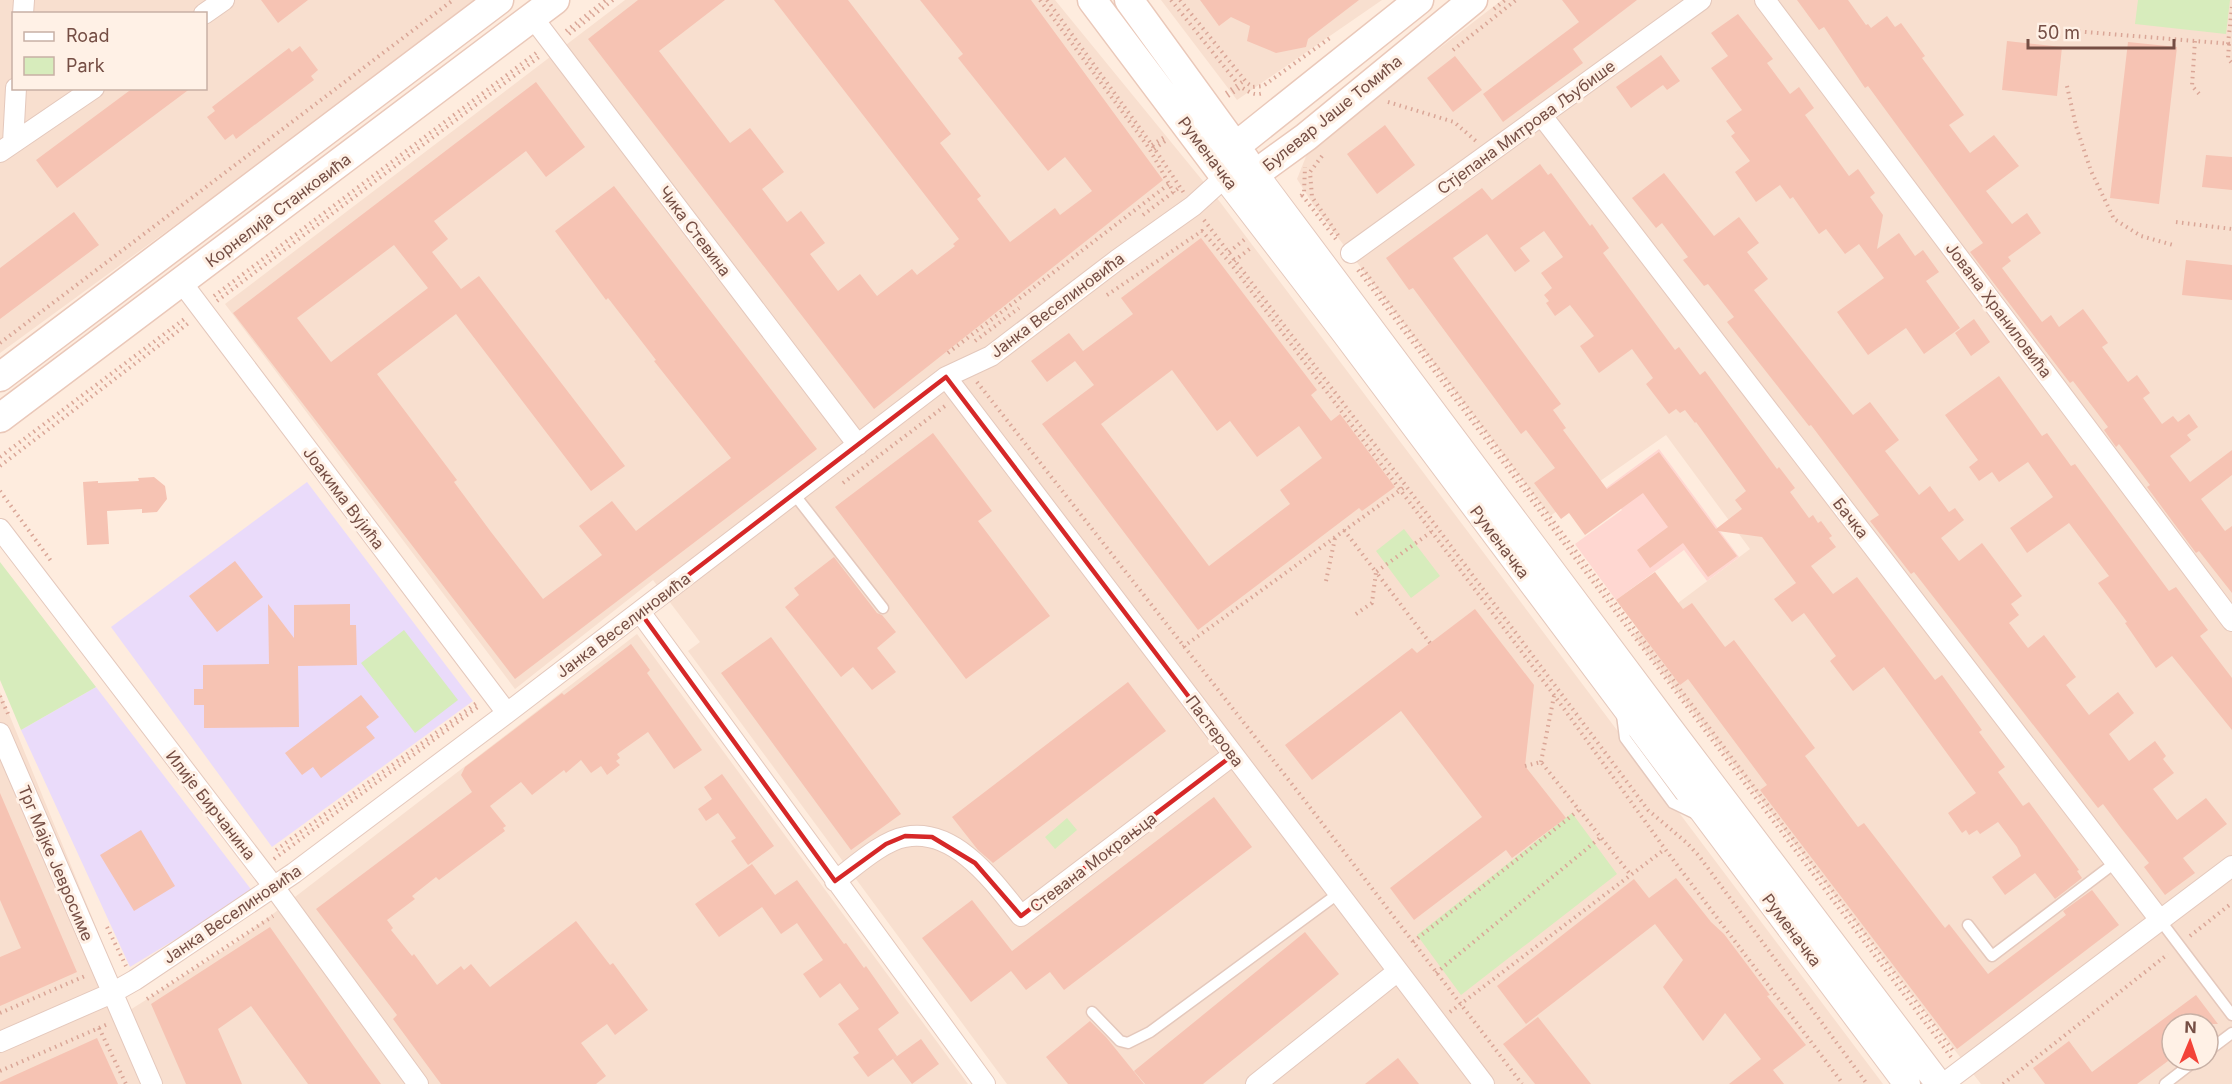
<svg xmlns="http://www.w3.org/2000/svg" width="2232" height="1084" font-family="Inter,sans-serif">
	<rect width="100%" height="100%" fill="#feecde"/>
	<!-- residential -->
	<path fill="#f8dfcf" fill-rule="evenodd" d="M0,0H483L0,353ZM14,14H206V88H14Z
		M625,0H1055L1220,202L1883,1084H1007L688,651L700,642L653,580L515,689L225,304Z
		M1161,0H1382L1237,100Z
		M1502,0H2232V1084H1981L1634,636L1750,549L1666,435L1550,516L1314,206L1297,179L1309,149ZM2172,1024H2208V1060H2172Z
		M637,634L968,1084H0V692L130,1010L234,944Z"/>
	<!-- commercial -->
	<path fill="#ffd7d1" d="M1659,449L1739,557L1707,581L1684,550L1616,600L1575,544L1622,510L1606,488Z"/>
	<!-- education -->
	<path fill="#eadbfa" d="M307,482L473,701L272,847L111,627Z
		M96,687L253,892L130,967L21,730Z"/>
	<!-- green -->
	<path fill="#d7ecbc" d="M2138,0H2230L2226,34L2135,24Z
		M1404,529L1440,576L1411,598L1376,551Z
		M0,562L96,687L21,730L0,680Z
		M404,630L458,700L415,733L361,663Z
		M1572,813L1617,874L1461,995L1417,935Z
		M1067,818L1077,830L1055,849L1045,837Z"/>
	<!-- building -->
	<path fill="#f6c3b3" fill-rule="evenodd" d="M261,0H308L278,23Z
		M638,0H725L659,51L730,143L750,128L784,172L762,189L787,222L801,211L825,243L810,254L838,291L860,274L877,296L912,269L917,275L955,246L953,244L959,239L774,0H848L951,134L940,143L981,196L977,199L1010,242L1055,208L1060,215L1092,191L1065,157L1048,171L958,58L963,54L920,0H1031L1163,180L874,409L588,39Z
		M1200,0H1359L1308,39L1306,47L1276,53L1247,41L1250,26L1231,17L1219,26Z
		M1562,0H1637L1573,49L1583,63L1503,122L1483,94L1579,22Z
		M1797,0H1848L1866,25L1868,24L1871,28L1887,16L1895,27L1901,23L1925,56L1922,58L1964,115L1949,125L1970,153L1994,135L2019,166L1986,191L2012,224L2027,213L2041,233L2008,257L2011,261L2002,268L2042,322L2051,315L2059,327L2083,309L2108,343L2102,347L2128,382L2137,375L2150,393L2143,398L2162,424L2173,416L2178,422L2189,414L2198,427L2187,435L2191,440L2170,456L2190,482L2232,450V475L2201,499L2225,531L2232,526V593L2199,551L2196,553L2147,487L2150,485L2119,444L2116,447L2104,430L2108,427L2073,381L2070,383L1970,252L1983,243L1868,86L1865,88L1824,27L1819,30Z
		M1738,14L1773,59L1767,63L1790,94L1799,87L1814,108L1805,115L1849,176L1858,169L1875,193L1870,197L1883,215L1877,249L1899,233L1915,256L1923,250L1939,272L1926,281L1960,328L1924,354L1906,328L1868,355L1837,312L1884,278L1859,244L1845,254L1826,229L1819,234L1793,197L1790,199L1780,185L1756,202L1735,172L1750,161L1731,136L1735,133L1726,121L1742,110L1711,68L1728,56L1711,33Z
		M2007,41L2062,47L2057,96L2002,90Z
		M2128,42L2177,47L2159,204L2110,198Z
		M300,46L318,70L311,76L314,80L236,139L233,134L225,140L207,117L215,111L212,107L289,48L292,52Z
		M1661,55L1680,81L1667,90L1663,85L1631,108L1616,87Z
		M1455,56L1482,90L1453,112L1427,78Z
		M536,82L585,147L546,177L526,151L434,221L448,239L432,252L461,289L479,276L625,466L591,491L456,314L377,374L457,480L454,482L491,532L543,599L602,555L579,526L612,501L636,531L731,458L654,361L656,360L608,298L606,300L555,231L614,186L817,449L515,679L233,313ZM394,245L428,288L331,362L297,318Z
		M133,88H191L57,188L36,160Z
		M1385,125L1415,165L1377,194L1347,154Z
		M2206,155L2232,157V190L2202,187Z
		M1540,164L1548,175L1551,173L1590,226L1592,224L1609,248L1603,253L1675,350L1679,347L1700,375L1705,371L1777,469L1779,467L1795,488L1790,492L1809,518L1813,515L1818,523L1821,521L1832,536L1829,538L1836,547L1811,566L1833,594L1857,577L1935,680L1942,675L1982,730L1979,732L2005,767L1998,772L2023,806L2029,802L2079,870L2077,871L2082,878L2055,899L2035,873L2005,895L1992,877L2021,856L2017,847L1998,822L1980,834L1977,830L1969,835L1966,830L1962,833L1948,813L1976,793L1884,667L1853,691L1830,661L1836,656L1804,613L1792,622L1774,599L1796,583L1762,537L1718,531L1737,556L1708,577L1683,543L1650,568L1637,550L1668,527L1643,493L1585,535L1569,513L1561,519L1534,483L1555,468L1526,430L1521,434L1413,288L1409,290L1386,258L1482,188L1492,200ZM1544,231L1563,257L1541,273L1552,288L1544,295L1549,301L1546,303L1555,316L1570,305L1594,336L1580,346L1599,373L1632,349L1653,378L1646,384L1669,414L1676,409L1680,413L1685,410L1695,423L1696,422L1746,491L1735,500L1742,509L1716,529L1659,452L1607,489L1563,430L1566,428L1553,410L1561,404L1453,258L1487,234L1515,272L1530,261L1520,248Z
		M1664,173L1714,236L1739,217L1759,243L1747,252L1768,279L1754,290L1853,415L1870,402L1899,440L1885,451L1919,495L1930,486L1949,512L1955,508L1964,520L1941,538L1959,561L1982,543L2022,596L2011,604L2019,615L2009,623L2028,648L2044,635L2076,677L2066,685L2089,715L2118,692L2134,713L2109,734L2129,761L2155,741L2166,756L2163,759L2174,773L2153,789L2177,820L2206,798L2227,824L2183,858L2195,873L2165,895L2144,867L2149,863L2121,828L2103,804L2098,808L1914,572L1911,574L1870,521L1879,515L1811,425L1809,426L1727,322L1734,317L1708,284L1704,286L1683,260L1688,257L1662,223L1656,228L1632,198Z
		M74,212L99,245L0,319V268Z
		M1201,238L1317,390L1311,395L1331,421L1340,414L1395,487L1362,511L1359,508L1198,630L1042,424L1094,385L1075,361L1047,382L1031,361L1069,333L1083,351L1133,314L1121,298ZM1172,370L1217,431L1230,421L1257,457L1299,426L1322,458L1280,490L1290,504L1209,566L1101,424Z
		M2186,260L2232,265V300L2182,295Z
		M1974,319L1990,342L1971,356L1955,333Z
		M1999,376L2042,436L2047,433L2071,466L2075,464L2169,591L2176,587L2208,630L2200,636L2232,678V730L2172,656L2156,668L2125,623L2127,622L2098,583L2109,576L2069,523L2027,553L2010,528L2053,497L2028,462L1999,482L1992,472L1979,481L1969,467L1978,460L1945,415Z
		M933,433L992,511L978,521L1050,616L966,679L835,507Z
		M154,477L165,486L167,499L157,512L142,513V509L107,511L109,544L87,545L83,482L98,481V483L139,481L138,478Z
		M834,557L877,613L882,615L896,632L877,648L896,672L872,690L853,667L841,677L785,607L799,595L794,588Z
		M235,561L263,597L217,632L189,596Z
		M1655,572L1683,609L1692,603L1725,647L1734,640L1815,748L1805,756L1858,827L1864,823L1945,928L1949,924L1988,974L2066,915L2063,911L2092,890L2119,925L1957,1049L1760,790L1767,785L1688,679L1680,685L1616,600Z
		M268,604L294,638V605L350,604V625H356L357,665L298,666L299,727L204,728V705H194V689H203V665L269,664Z
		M1475,609L1534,685L1525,766L1566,818L1512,858L1506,850L1414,920L1390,888L1482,817L1401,711L1312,780L1285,745L1412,648L1417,653Z
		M771,637L901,814L851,850L721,673Z
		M631,644L650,670L647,673L702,750L674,769L648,732L617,754L620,758L616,761L620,765L607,775L601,766L591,773L581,760L566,773L564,770L532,795L521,782L490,806L506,826L503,828L505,831L439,880L436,877L412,896L415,899L387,920L393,928L391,930L412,956L414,954L437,985L461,966L464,970L471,964L490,987L576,921L610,965L613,963L648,1010L615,1035L607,1024L581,1043L606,1076L596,1084H441L393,1019L397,1015L316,909L472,792L461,775L465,767L562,693L564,695Z
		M1128,682L1166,731L993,863L978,850L952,817Z
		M361,695L379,717L366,727L375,738L321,778L313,767L302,775L285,753Z
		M722,774L774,846L748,865L731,841L736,838L718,813L706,821L698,809L712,799L704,787Z
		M0,793L77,972L0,1006V957L21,948L0,900Z
		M1214,797L1252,847L1064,990L1050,972L1026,990L1011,971L971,1002L922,938L972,900L1012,951Z
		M141,830L175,886L134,911L100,855Z
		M752,864L775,895L797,880L844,944L846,943L864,968L866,966L899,1013L878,1029L897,1056L868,1077L853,1057L859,1053L838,1024L859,1009L840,983L820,998L803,974L823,960L797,923L781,934L762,907L719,937L695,904Z
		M1676,878L1711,922L1724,934L1770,995L1767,996L1806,1045L1773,1070L1784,1084H1729L1761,1059L1725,1013L1703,1041L1663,987L1683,960L1655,924L1526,1024L1497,986L1634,879L1649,898Z
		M270,927L355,1048L381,1084H308L251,1006L218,1029L242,1084H186L151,1004Z
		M1305,932L1339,974L1203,1084H1145L1134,1071Z
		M2196,995L2218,1024H2172V1058L2137,1084H2045L2033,1068L2069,1041L2092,1072Z
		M1538,1017L1591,1084H1535L1503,1044Z
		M1090,1021L1106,1037L1144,1084H1068L1046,1057Z
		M97,1038L118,1084H0V1082Z
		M921,1039L939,1064L912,1084L893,1059Z
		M1398,1058L1419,1084H1365Z"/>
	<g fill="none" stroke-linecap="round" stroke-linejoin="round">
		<defs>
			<path id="service" d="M794,494L883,608
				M1622,715L1625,738L1673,803L1698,815
				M2160,920L2232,1015
				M1968,925L1992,956L2116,862
				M1092,1012L1120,1041L1128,1043L1150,1032L1339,893
				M2208,1051L2232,1033
				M2165,1084L2196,1060"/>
			<path id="minor" d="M1765,0L2232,621
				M23,14L24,0
				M204,14L224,0
				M533,18L858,445
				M1542,116L2160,920
				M13,143L16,88
				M0,152L94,88
				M1351,253L1701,0
				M182,283L507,713
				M946,377L1484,1084
				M0,529L274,887L418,1084
				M640,612L985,1084
				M0,733L152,1084
				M835,881C854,867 882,841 905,837C955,827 994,882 1021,916L1233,755
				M0,1042L112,993L135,980L294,873L507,713L946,377L991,356L1117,260L1193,206L1225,177
				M1256,1084L1398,971
				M1943,1084L2232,866"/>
			<path id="tertiary" d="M1255,174L1668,726L1939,1084
				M1225,177L1344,332L1907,1084"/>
			<path id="secondary" d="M1092,0L1225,177
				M1129,0L1246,161
				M1225,177L1233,178L1255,174L1306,137L1473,0
				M1225,177L1229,156L1236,146L1419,0
				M0,377L499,0
				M0,418L555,0"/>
		</defs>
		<!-- service casing -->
		<use href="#service" stroke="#e4c8bc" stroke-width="13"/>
		<!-- minor casing -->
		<use href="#minor" stroke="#e4c8bc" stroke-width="22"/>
		<!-- tertiary casing -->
		<use href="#tertiary" stroke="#e4c8bc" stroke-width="28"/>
		<!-- secondary casing -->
		<use href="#secondary" stroke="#eac8b9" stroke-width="31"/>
		<!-- path -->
		<path stroke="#daa697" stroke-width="4" stroke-dasharray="1.5 4.5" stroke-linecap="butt" d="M1040,0L1149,148L1174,193
			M1047,0L1152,145L1184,193
			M1171,0L1238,84
			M1180,0L1247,83L1253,87L1263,86L1330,38
			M1494,9L1505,0
			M566,31L606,0
			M2073,31L2232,44
			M569,34L613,0
			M2195,41L2192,86L2202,97
			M2228,44L2232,7
			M2229,44L2228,59L2232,63
			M1453,50L1516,0
			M2067,86L2076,126L2091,171L2114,219L2141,236L2173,245
			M1226,93L1245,80
			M1228,96L1241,87C1249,92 1254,96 1263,93
			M1388,102L1454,122L1476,141
			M1152,145L1166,136
			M1154,149L1168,139
			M1322,156L1310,172L1312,197L1340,238
			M1302,195L1338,242
			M1301,196L1304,193L1305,167
			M1143,215L1180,187
			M1204,220L1406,486L1648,810L1687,843L1699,856L1867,1084
			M2176,222L2232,229
			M1229,252L1245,239
			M1234,261L1252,247
			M1362,268L1954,1052
			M1358,270L1951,1057
			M1107,295L1202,231L1231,264L1554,695L1665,849L1843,1084
			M214,296L536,53
			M217,301L539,57
			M975,341L1019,308
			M0,343L453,0
			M948,353L1169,184
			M977,382L1302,797L1522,1084
			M0,457L187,317
			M0,466L190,322
			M843,483L945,406
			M0,491L51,561
			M1344,530L1376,572L1372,603L1353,616
			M1326,581L1335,538
			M1430,643L1376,572L1431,532
			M1183,647L1406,486
			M0,696L9,716
			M1541,762L1554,696
			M1525,766L1541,762L1630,874
			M276,850L478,702
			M274,859L479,706
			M107,927L126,966
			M2190,936L2232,903
			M1413,942L1579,810
			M1436,973L1601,837
			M147,999L273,916
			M1450,1012L1665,849
			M0,1013L85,976
			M99,1028L126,1084
			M0,1071L108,1024
			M2003,1084L2168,954"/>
		<!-- service -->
		<use href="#service" stroke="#fff" stroke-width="10"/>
		<!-- minor -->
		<use href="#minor" stroke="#fff" stroke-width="20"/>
		<!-- tertiary -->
		<use href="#tertiary" stroke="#fff" stroke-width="26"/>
		<!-- secondary -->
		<use href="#secondary" stroke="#fff" stroke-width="28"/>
	</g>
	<!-- marked area -->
	<path fill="none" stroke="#d62828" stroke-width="4.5" stroke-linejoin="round" d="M946,377L1233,755L1021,916L975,863L932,837L905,836L886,844L835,881L640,612Z"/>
	<g text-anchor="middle" stroke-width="6" stroke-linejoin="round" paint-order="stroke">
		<!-- street labels -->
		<g font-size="16" fill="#754e44" stroke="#fff1e6">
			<text transform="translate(1332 113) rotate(-39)" y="6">Булевар Јаше Томића</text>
			<text transform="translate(1526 127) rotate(-36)" y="6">Стјепана Митрова Љубише</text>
			<text transform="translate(1208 153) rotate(53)" y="6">Руменачка</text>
			<text transform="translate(278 210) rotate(-37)" y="6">Корнелија Станковића</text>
			<text transform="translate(695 231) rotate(53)" y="6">Чика Стевина</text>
			<text transform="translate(1057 305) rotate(-37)" y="6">Јанка Веселиновића</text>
			<text transform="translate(1999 310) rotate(53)" y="6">Јована Храниловића</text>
			<text transform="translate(344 498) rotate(53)" y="6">Јоакима Вујића</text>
			<text transform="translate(1851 518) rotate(52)" y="6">Бачка</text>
			<text transform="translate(1500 542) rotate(53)" y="6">Руменачка</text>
			<text transform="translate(623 625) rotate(-37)" y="6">Јанка Веселиновића</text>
			<text transform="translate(1215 731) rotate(53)" y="6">Пастерова</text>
			<text transform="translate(211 805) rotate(52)" y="6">Илије Бирчанина</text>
			<text transform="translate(1093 862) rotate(-37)" y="6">Стевана Мокрањца</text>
			<text transform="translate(56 863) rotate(67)" y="6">Трг Мајке Јевросиме</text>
			<text transform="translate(232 914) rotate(-34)" y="6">Јанка Веселиновића</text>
			<text transform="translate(1792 930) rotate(53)" y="6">Руменачка</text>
		</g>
	</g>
	<!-- legend -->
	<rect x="12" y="12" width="195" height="78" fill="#fff1e6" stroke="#c8b0a5" stroke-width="1.5"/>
	<rect x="24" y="32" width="30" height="9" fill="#ffffff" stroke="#c8b0a5" stroke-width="1.5"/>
	<text x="66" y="42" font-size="18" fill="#754e44">Road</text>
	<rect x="24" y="57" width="30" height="18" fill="#d7ecbc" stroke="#c8b0a5" stroke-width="1.5"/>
	<text x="66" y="72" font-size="18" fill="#754e44">Park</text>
	<!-- north arrow -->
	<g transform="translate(2190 1042) rotate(2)"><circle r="28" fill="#fff1e6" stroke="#c8b0a5" stroke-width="1.5"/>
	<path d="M0-4.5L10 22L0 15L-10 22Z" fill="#f34338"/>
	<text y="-9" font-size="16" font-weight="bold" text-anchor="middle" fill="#754e44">N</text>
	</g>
	<!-- scale -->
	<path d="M2028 39v9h146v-9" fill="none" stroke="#754e44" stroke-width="3"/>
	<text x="2037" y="39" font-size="18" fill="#754e44" stroke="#fff1e6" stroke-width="4.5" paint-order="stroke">50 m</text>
</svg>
